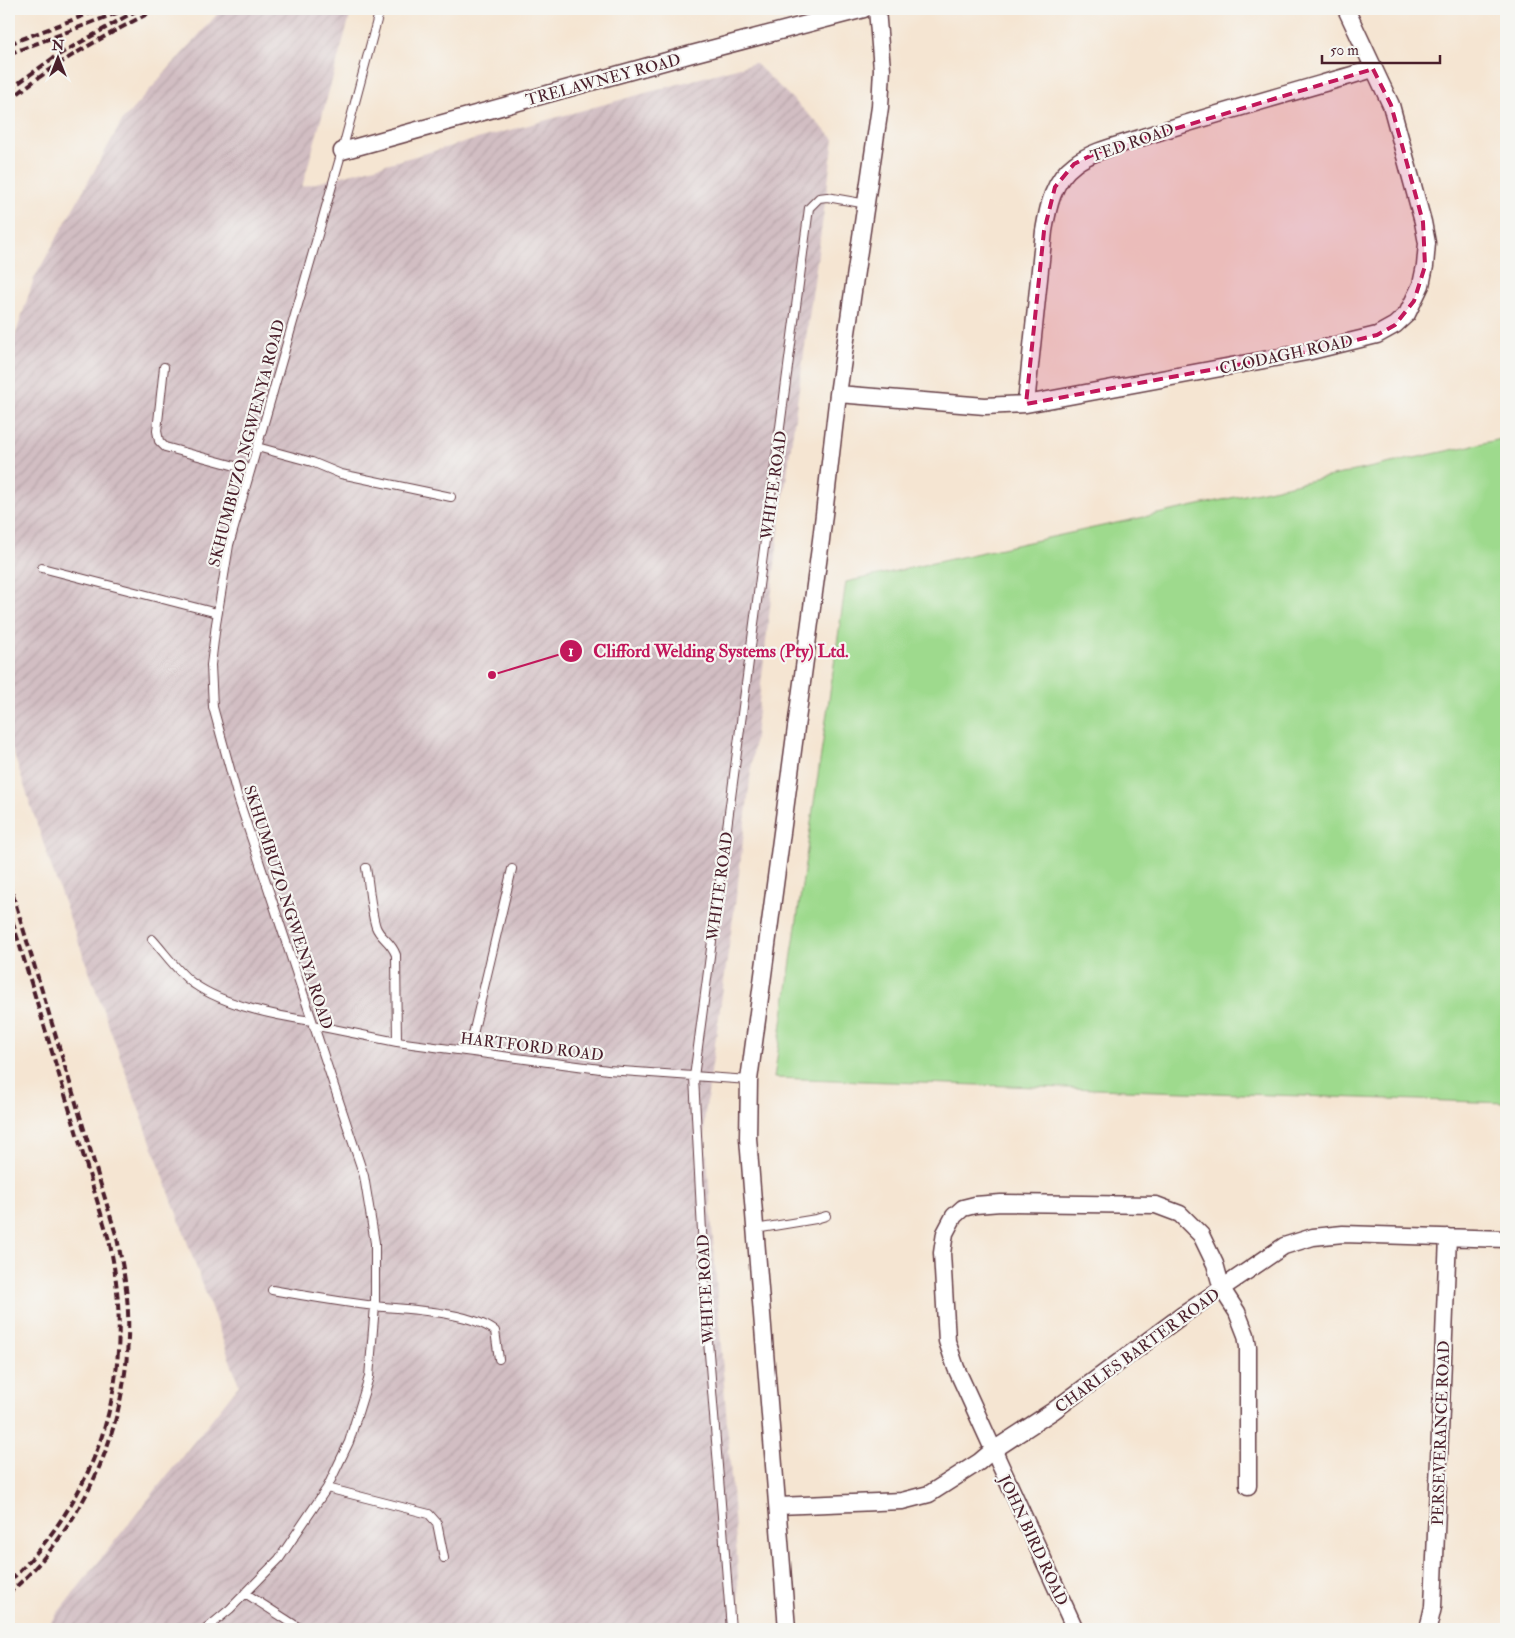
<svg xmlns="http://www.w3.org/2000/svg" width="1515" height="1638" font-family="'IM FELL Double Pica',serif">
	<defs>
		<pattern id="industrial-furrows" width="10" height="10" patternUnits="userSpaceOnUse" patternTransform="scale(1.25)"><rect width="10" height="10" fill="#d2bec3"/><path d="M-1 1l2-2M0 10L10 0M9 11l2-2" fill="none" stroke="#b6a3a8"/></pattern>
	</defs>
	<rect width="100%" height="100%" fill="#f6f6f2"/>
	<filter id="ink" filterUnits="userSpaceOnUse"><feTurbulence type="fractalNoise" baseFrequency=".02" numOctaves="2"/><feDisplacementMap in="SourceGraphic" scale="10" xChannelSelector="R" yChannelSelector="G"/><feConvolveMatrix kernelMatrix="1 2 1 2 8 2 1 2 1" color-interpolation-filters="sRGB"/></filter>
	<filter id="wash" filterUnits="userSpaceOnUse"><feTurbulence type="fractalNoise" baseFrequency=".0096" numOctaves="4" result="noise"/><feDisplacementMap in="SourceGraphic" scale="20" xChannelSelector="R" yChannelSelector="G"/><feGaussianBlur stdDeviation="1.12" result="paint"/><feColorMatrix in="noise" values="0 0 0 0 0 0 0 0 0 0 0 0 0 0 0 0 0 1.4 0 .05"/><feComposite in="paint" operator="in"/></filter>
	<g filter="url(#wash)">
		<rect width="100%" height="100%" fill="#f5e5d2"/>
		<!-- industrial -->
		<path fill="url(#industrial-furrows)" d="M222,9H352L302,187L755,63L834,139L778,538L738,883L704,1121L737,1556L740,1629H45L239,1385L53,872L9,740V354L34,279L122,121Z"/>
		<!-- green -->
		<path fill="#9eda8d" stroke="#747c5c" d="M1506,438V1103L774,1078L846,582Z"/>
	</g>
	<g filter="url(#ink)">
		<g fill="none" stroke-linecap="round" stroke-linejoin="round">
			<defs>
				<path id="service" d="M164,367L157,431L159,441L165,447L250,470
					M257,447L312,462L341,474L451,497
					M42,568L217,613
					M366,868C369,883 371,913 376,927C380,938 391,941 396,955L397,1042
					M152,939C164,952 180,975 194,984C224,1005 276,1016 312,1021
					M313,1025L397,1042L608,1070L749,1080
					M469,1051L512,869
					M755,1229L816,1219L826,1216
					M272,1290C306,1296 341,1302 375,1306C409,1310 468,1311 495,1331L499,1359
					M327,1488L429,1514L437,1523L444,1558
					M245,1593L301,1629
					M206,1629L230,1609L279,1559L327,1488L349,1442L369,1377L375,1306V1243L364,1176L238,798L213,707L211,665L216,624L229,545L342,151L380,9
					M731,1629L707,1328L694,1077L809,208L819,198L827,197L867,204"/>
				<path id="minor" d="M342,151L692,54L864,9
					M838,394L985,406L1026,404L1307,352L1377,335L1395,325L1407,314L1421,285L1425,266L1427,243L1423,222L1391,105L1346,9
					M1026,404L1044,231C1048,207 1053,180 1075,164C1093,150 1124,144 1146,136C1221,112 1297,91 1373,69
					M778,1506L902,1501L929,1494L979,1462L992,1451L1053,1411L1184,1314L1284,1246L1313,1237L1343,1234L1506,1239
					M787,1629L748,1138L749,1080L821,540L838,394L880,107L882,69L877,9
					M1075,1629L956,1368L947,1341L942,1253L945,1233L954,1216L963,1208L975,1205L1001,1203L1156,1205L1180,1214L1201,1235L1215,1264L1222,1289L1237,1312L1246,1335L1248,1347V1486
					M1428,1629L1433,1607L1448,1237"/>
			</defs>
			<!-- service casing -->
			<use href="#service" stroke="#643d44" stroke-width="10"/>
			<!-- minor casing -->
			<use href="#minor" stroke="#643d44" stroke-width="19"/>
			<!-- service -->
			<use href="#service" stroke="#fff" stroke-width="8"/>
			<!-- minor -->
			<use href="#minor" stroke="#fff" stroke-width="16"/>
			<!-- rail -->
			<path stroke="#4a1f2b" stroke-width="4" stroke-dasharray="8 4" stroke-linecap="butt" d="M9,44L101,9
				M9,54L127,9
				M9,90L53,58L139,9
				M9,101C53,63 106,35 157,9
				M9,882L117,1238C122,1262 127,1287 128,1312C132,1416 88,1525 9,1593
				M9,910L109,1240C137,1368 105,1489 9,1582"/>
		</g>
	</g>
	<!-- marked area -->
	<path fill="#c2185b" fill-opacity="0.2" stroke="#c2185b" stroke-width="4" stroke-dasharray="10 6" stroke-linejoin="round" d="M1373,69L1391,105L1423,222L1425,266L1414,301L1395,325L1377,335L1307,352L1026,404L1044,231L1055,187L1074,164L1098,152Z"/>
	<g text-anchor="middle" stroke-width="4.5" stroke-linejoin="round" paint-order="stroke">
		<!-- street labels -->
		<g font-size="16" fill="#4a1f2b" stroke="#f6f6f2">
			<text transform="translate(603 79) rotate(-15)" y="6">TRELAWNEY ROAD</text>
			<text transform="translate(1132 142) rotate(-19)" y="6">TED ROAD</text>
			<text transform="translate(1286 354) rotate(-12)" y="6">CLODAGH ROAD</text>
			<text transform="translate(246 443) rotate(-75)" y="6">SKHUMBUZO NGWENYA ROAD</text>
			<text transform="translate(773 485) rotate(-82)" y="6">WHITE ROAD</text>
			<text transform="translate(719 886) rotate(-82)" y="6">WHITE ROAD</text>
			<text transform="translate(289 907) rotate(72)" y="6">SKHUMBUZO NGWENYA ROAD</text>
			<text transform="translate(532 1046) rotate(7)" y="6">HARTFORD ROAD</text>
			<text transform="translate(705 1289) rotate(-93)" y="6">WHITE ROAD</text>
			<text transform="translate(1137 1350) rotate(-36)" y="6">CHARLES BARTER ROAD</text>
			<text transform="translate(1440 1433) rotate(-88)" y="6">PERSEVERANCE ROAD</text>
			<text transform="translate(1034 1540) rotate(65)" y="6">JOHN BIRD ROAD</text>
		</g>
	</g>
	<!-- callouts -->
	<path fill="none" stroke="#c2185b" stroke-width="2" d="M492 675L571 651"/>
	<g fill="#c2185b" stroke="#f6f6f2" stroke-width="2">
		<circle cx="492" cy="675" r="5"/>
		<circle cx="571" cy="651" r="12"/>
	</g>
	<g font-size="15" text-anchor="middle" font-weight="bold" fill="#fff">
		<text x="571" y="656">1</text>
	</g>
	<g font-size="18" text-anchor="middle" font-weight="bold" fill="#c2185b" stroke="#f6f6f2" stroke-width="4.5" stroke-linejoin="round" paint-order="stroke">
		<text x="721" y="657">Clifford Welding Systems (Pty) Ltd.</text>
	</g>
	<!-- margin -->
	<rect width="1515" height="1638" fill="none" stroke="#f6f6f2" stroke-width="30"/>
	<!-- north arrow -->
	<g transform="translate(58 58)" stroke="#f6f6f2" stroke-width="4" paint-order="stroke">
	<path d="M0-4L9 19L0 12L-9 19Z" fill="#4a1f2b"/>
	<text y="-8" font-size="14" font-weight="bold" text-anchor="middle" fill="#4a1f2b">N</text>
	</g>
	<!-- scale -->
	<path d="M1322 55v8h118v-8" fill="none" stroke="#4a1f2b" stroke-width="2.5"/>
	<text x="1330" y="55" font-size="15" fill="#4a1f2b" stroke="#f6f6f2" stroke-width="4" paint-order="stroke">50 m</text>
</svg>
